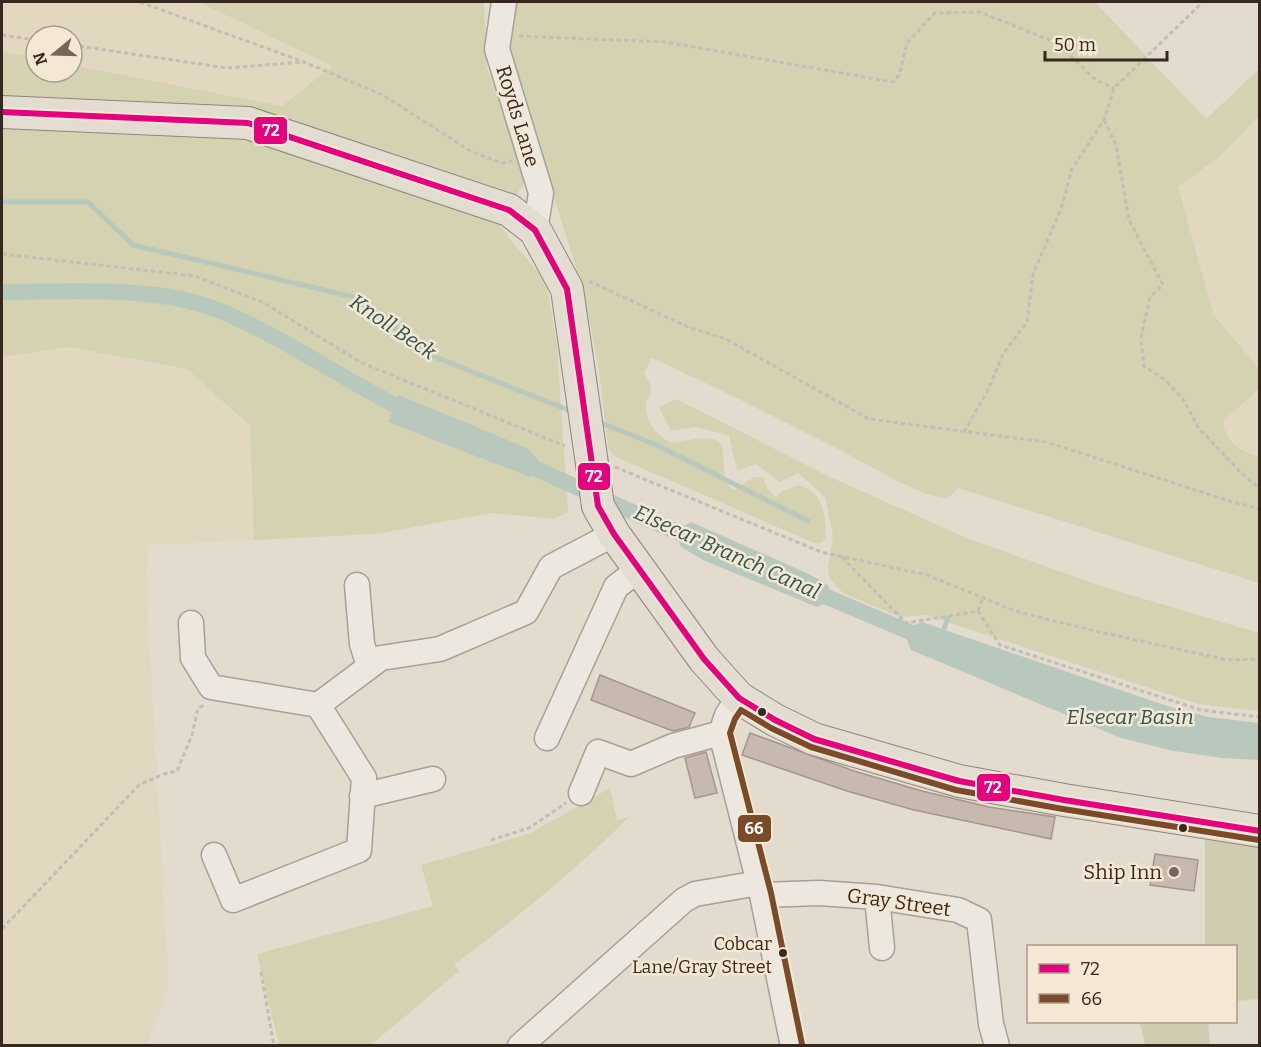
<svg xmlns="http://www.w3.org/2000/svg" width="1261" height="1047" font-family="Bitter,serif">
	<rect width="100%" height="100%" fill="#e3dbce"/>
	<!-- farmland -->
	<path fill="#e2d8bf" d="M2,2H199L332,65L282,106L72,65V36H36V58L2,52Z
		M1259,116V369L1213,314L1178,187L1219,157Z
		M68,347L187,369L250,426L254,540L148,545L147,599L169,987L147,1045L2,1046V357Z
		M1259,389V457L1231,444L1225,432L1223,420Z"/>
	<!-- green -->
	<path fill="#d4d2b1" d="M199,2H484L487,68L527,180L515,196L469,183L512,242L546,281L557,345L568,512L554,519L491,513L375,534L254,540L250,426L187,369L68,347L2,357V52L36,58V72H72V65L282,106L332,66Z
		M514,2H1095L1206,119L1259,69V116L1219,157L1178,187L1213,314L1259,369V389L1223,421C1227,445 1238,449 1259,457V583L958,488L947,499C919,496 869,465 842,451C779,419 716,387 652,358L644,373C647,379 652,385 651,391C651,396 646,399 646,404C645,422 657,435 671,443C682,442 694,438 705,438C739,439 711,475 734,490L754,477H763L767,488L776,497L781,492L798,485C825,492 825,516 826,539L821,543H814L614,456L608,447L599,370L584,293L506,45Z
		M676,399L830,477L969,539L1104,587L1259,633V711L1198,704L926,615L900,617L843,593L830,579L828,567L833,536L825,497L798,473L780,482L756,464L737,471L729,435L695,427L671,431L659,407Z
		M610,788L617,820L629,817C575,871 515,919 454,965L459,971L371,1045H279L257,954L433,906L421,865L529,834Z"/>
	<!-- cemetery -->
	<path fill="#cfccb0" d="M1205,840L1259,846V999L1236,1001V946H1205Z
		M1140,1022H1208L1210,1045H1145Z"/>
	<!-- water -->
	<path fill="#b8c8bd" d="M399,395L527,448L540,462L530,477L388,422Z
		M691,522L811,575L828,585L834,600L817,607L703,560L681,547L675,531Z
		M922,622L1167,706L1208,717L1259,723V760L1222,758L1174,751L1121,738L911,650L903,630Z"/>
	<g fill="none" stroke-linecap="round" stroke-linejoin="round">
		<!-- stream -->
		<path stroke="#b8c8bd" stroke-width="5" d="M2,202H88L133,245L354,297L430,355L573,412
			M596,421L654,444L808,521
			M944,629L948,618"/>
		<!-- canal -->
		<path stroke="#b8c8bd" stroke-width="16" d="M2,292C68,292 157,285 218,310C287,338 348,384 415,415
			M516,460L695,540
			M815,592L924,638"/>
	</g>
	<!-- building -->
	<path fill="#c7b9af" stroke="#a3978d" stroke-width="1.5" d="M600,675L695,713L689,727L673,731L591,700Z
		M750,733L854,771L922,791L989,807L1055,817L1051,839L914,810L847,791L742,755Z
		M706,752L717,793L695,798L685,758Z
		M1155,854L1198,860L1194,891L1150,885Z"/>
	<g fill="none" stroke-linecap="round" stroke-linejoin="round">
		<defs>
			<path id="minor" d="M504,2L497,49L541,193L535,230
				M357,585L362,644L369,666
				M191,623L193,658L211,687L318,705L381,658L440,649L526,612L551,567L614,534
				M739,698L727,715L721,733L762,895L793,1046
				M547,738L616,587L639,569
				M581,793L598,752L631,764L673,746L721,733
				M362,796L433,779
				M214,855L233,900L359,850L364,778L318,705
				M762,895L819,893L877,897L958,910L979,920L991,1024L997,1046
				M877,897L882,948
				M520,1046L684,900L695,894L759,883"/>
			<path id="major" d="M2,112L248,123L509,210L535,230L567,289L598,506L614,534L704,659L739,698L775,720L814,739L959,781L1064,800L1260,831"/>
		</defs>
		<!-- minor casing -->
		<use href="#minor" stroke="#a8a097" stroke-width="27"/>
		<!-- major casing -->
		<use href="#major" stroke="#8e867e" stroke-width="34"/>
		<!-- path -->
		<path stroke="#c4bdb6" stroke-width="3" stroke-dasharray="4.5 3" stroke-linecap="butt" d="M140,2L304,62L383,95L472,152L502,163L512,161
			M2,35L36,40
			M519,36L665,42L893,82L899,75L907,43L935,13L980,12L1057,43L1096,80L1114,88
			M72,45L227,68L303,62
			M1104,120L1116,145L1129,220L1163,285L1150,297L1141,338L1144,366L1165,380L1183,399L1198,427L1241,473L1260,489
			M2,254L195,276L264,303L362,363L565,446
			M589,281L688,327L726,339L869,419L1046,442L1233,502L1260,509
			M964,432L989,388L1003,354L1027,322L1033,274L1061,209L1072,169L1104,120L1114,88L1203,2
			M615,467L821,552L927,575L1018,612L1104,633L1228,660L1260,659
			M842,557L906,623L978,611L1000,645L1201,710L1260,717
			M978,611L982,599
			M491,840L529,828L566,803
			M2,929L139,785L164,774L177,771L192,735L198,708L204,705
			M261,972L274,1046"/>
		<!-- minor -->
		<use href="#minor" stroke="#ece7df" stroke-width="24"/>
		<!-- major -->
		<use href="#major" stroke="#e3dcd1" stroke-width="32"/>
		<defs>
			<path id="bus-1" d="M2,112L248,123L509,210L535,230L567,289L598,506L614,534L704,659L739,698L775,720L814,739L959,781L1064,800L1260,831"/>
			<path id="bus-2" d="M802,1044L771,893L730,733L735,719L741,710L771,728L811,747L956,790L1063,809L1259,840"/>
		</defs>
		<!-- bus-1 casing -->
		<use href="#bus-1" stroke="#f4e8d4" stroke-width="10"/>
		<!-- bus-2 casing -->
		<use href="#bus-2" stroke="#f4e8d4" stroke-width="10"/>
		<!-- bus-1 -->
		<use href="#bus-1" stroke="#e5007d" stroke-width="6"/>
		<!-- bus-2 -->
		<use href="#bus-2" stroke="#7a4b2a" stroke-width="6"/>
	</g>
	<!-- markers -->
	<g fill="#37281f" stroke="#f4e8d4" stroke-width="2">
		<circle cx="762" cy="712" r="5"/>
		<circle cx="1183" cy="828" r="5"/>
		<circle cx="783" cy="953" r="5"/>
	</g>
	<circle fill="#73675c" stroke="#f4e8d4" stroke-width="2" cx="1174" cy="872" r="6"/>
	<g text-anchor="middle" stroke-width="5" stroke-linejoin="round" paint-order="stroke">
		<!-- bus labels -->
		<g font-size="18" fill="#37281f" stroke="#f4e8d4" text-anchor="end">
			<text x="772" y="950">Cobcar<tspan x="772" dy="23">Lane/Gray Street</tspan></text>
		</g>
		<!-- street labels -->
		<g font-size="20" fill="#37281f" stroke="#f4e8d4">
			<text transform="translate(518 116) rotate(73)" y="7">Royds Lane</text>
			<text transform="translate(899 902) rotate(8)" y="7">Gray Street</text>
		</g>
		<!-- poi labels -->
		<g font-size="20" fill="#37281f" stroke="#f4e8d4" text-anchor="end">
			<text x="1162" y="879">Ship Inn</text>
		</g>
		<!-- water labels -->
		<g font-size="21" font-style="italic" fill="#2f5650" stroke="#f4e8d4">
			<text transform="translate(393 327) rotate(34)" y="7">Knoll Beck</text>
			<text transform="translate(727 552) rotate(24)" y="7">Elsecar Branch Canal</text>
			<text x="1130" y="724">Elsecar Basin</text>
		</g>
	</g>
	<g stroke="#f4e8d4" stroke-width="2">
		<rect x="253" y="116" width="35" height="29" rx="6" fill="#e5007d"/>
		<rect x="577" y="462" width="34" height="29" rx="6" fill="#e5007d"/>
		<rect x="976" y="773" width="35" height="29" rx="6" fill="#e5007d"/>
		<rect x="737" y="814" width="35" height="29" rx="6" fill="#7a4b2a"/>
	</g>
	<g font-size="16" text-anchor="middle" font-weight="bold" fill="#fff">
		<text x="271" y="136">72</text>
		<text x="594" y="482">72</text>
		<text x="993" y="793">72</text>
		<text x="754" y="834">66</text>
	</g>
	<!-- border -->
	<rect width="1261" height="1047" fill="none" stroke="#37281f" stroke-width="6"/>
	<!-- legend -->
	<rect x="1027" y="945" width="210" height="78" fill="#f4e8d4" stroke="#a89b8c" stroke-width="1.5"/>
	<rect x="1039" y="964" width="30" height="9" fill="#e5007d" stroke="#a89b8c" stroke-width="1.5"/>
	<text x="1081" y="975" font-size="18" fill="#37281f">72</text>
	<rect x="1039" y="994" width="30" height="9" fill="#7a4b2a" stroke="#a89b8c" stroke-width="1.5"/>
	<text x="1081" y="1005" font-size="18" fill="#37281f">66</text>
	<!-- north arrow -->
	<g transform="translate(54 54) rotate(251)"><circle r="28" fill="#f4e8d4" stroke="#a89b8c" stroke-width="1.5"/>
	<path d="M0-4.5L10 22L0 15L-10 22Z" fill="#73675c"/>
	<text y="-9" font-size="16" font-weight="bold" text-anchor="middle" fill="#37281f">N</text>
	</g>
	<!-- scale -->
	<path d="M1045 51v9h122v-9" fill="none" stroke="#37281f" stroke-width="3"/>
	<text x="1054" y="51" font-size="18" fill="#37281f" stroke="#f4e8d4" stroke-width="4.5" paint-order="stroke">50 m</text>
</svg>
